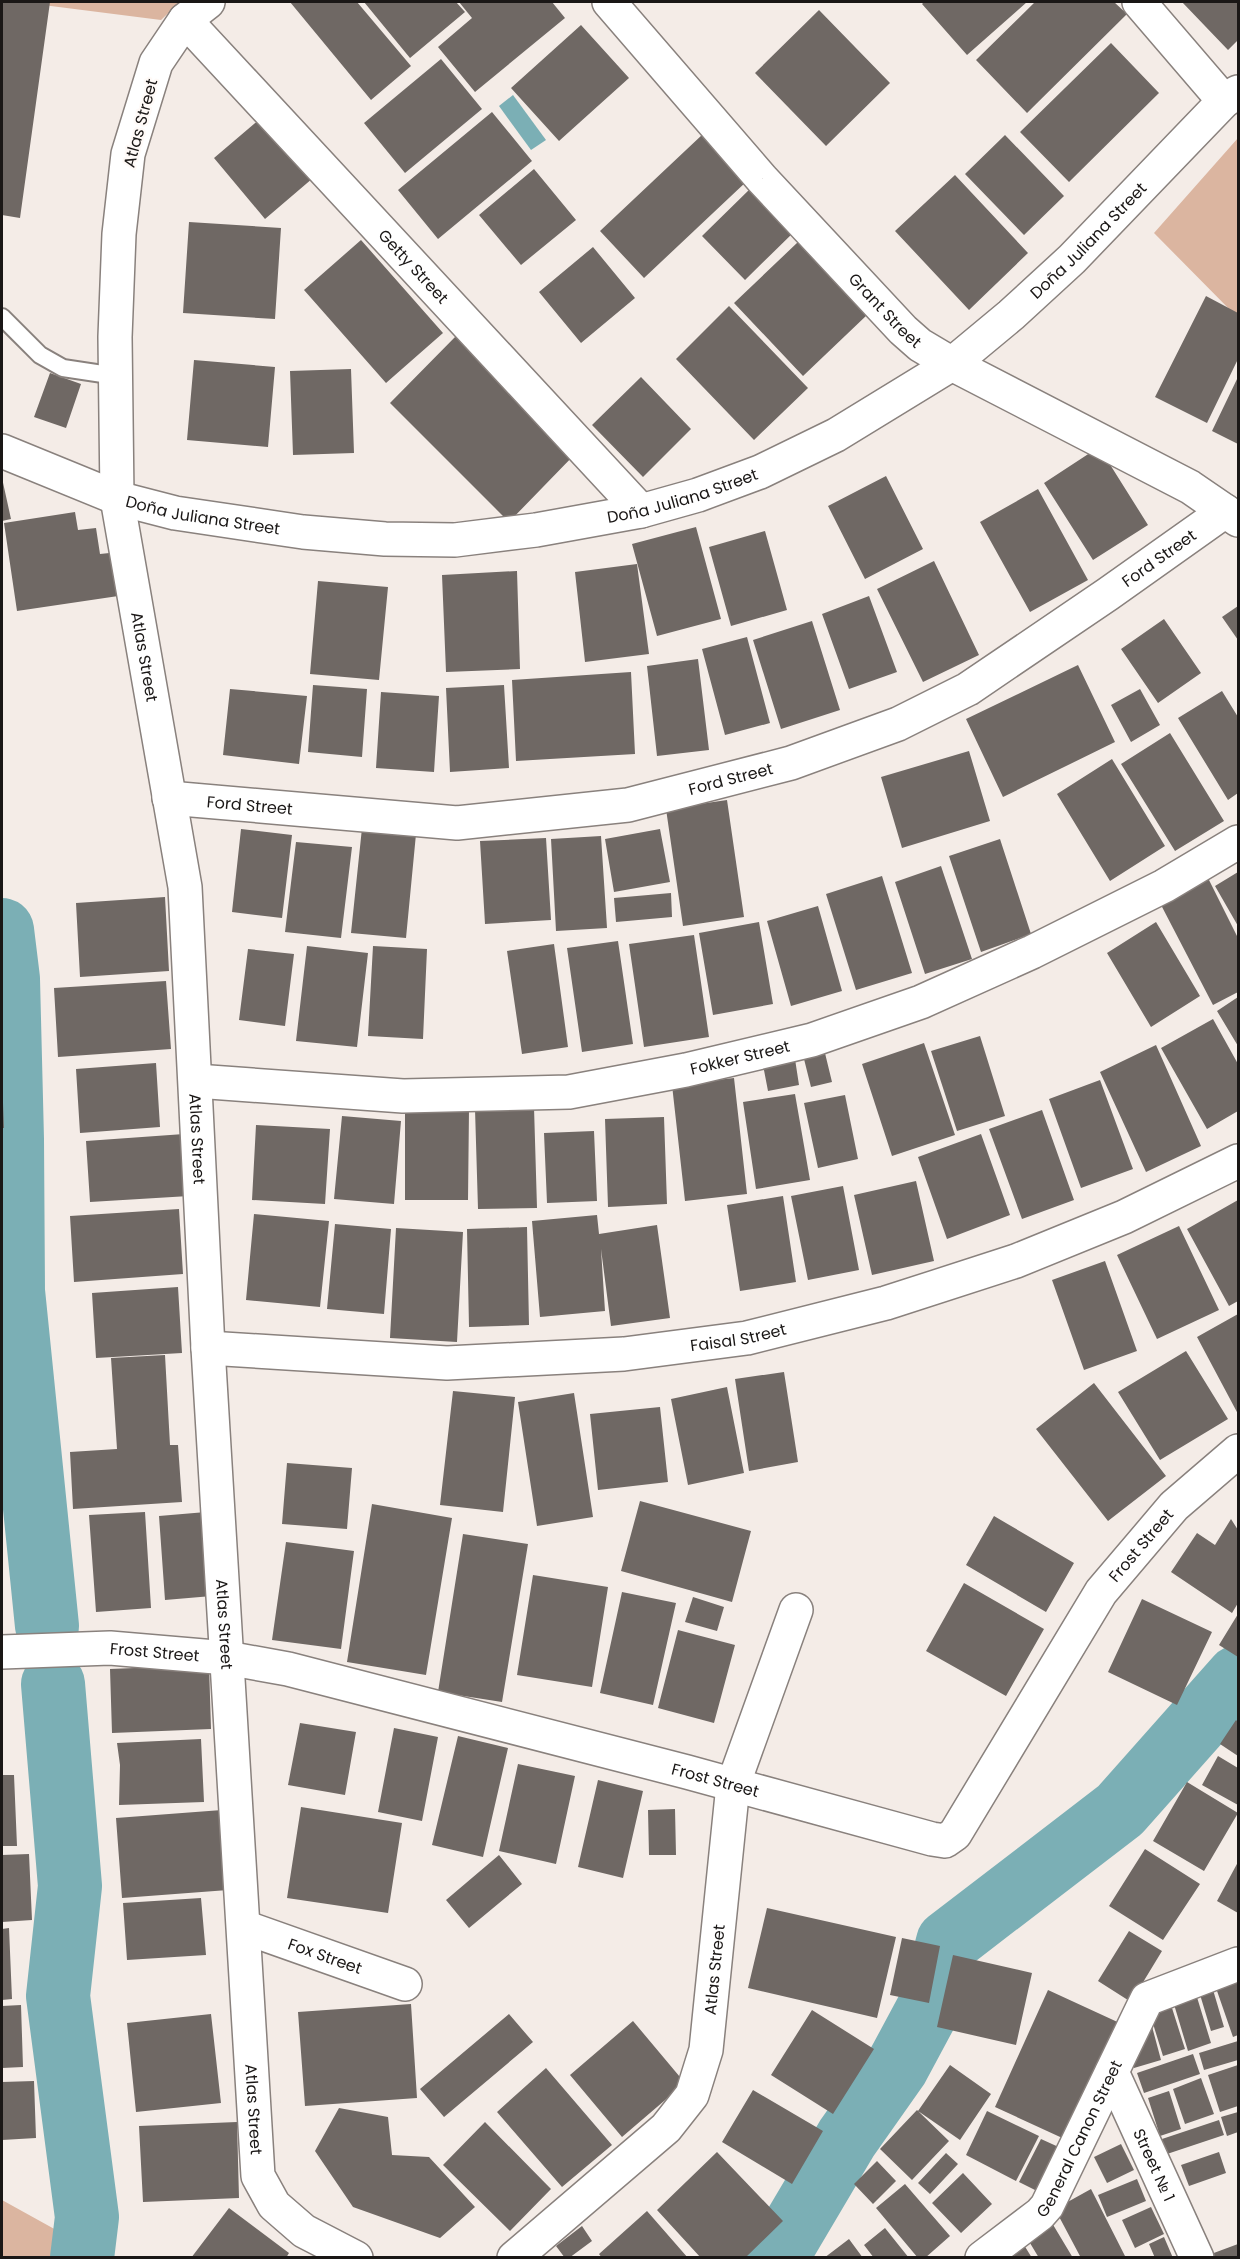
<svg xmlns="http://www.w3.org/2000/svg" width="1240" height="2259" font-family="Poppins,sans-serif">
	<rect width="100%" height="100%" fill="#f4ece7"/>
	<!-- green -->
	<path fill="#dbb5a0" d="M43,2H180L161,20L43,5Z
		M1238,138V318L1154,233Z
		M2,2200L67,2236L62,2257H2Z"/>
	<!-- water -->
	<path fill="#7bafb5" d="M513,95L546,140L531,150L499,106Z"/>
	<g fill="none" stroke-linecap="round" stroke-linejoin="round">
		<!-- river -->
		<path stroke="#7bafb5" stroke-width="64" d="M2,930L8,979L12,1139L13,1291L47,1626
			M53,1684L70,1886L58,1996L87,2217L82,2258
			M776,2258L847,2138L897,2067L933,2000L948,1942L1120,1810L1238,1677"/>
	</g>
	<!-- building -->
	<path fill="#6f6864" d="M2,2H50L20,218L2,215Z
		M290,2H357L411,66L371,100Z
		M364,2H456L465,12L410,58Z
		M459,2H552L565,18L475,92L438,47L472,18Z
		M924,2H1027L967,55L922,4Z
		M1035,2H1114L1127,14L1027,113L976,60Z
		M1182,2H1238V40L1228,50Z
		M819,10L890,83L826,146L755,73Z
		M581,25L629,78L559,141L511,88Z
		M1111,43L1159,93L1069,182L1020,132Z
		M441,59L482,109L405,173L364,123Z
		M492,112L532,161L438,239L398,190Z
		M261,118L313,178L265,219L214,158Z
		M703,134L747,181L644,278L600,231Z
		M1005,135L1064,196L1024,235L965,174Z
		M534,169L576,220L521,265L479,215Z
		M955,175L1028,253L969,310L895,231Z
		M753,186L796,230L745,280L702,236Z
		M189,222L281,228L275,319L183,313Z
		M361,240L443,333L386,383L304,290Z
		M798,242L867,315L803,376L734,303Z
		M593,247L635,298L581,343L539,292Z
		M1206,296L1238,313V359L1207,423L1155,397Z
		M729,306L808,388L754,440L676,359Z
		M457,335L577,452L509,522L390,403Z
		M194,360L275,367L268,447L187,440Z
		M351,369L354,453L293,455L290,371Z
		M50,373L81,384L66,428L34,417Z
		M641,377L691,429L643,477L592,425Z
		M1238,377V444L1212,431Z
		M1099,447L1148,525L1093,560L1044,483Z
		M886,476L923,549L865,579L828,506Z
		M2,478L11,519L2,521Z
		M1038,489L1088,580L1030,612L980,522Z
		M75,512L78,530L96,528L100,554L119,552L125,595L17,611L4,523Z
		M696,527L721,619L657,636L632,544Z
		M765,531L787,610L731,626L709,547Z
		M934,561L979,655L923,682L877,589Z
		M637,564L649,654L585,662L575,572Z
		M517,571L520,669L446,672L442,575Z
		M318,581L388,587L379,680L310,674Z
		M869,596L897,672L849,689L822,614Z
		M1238,606V640L1222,617Z
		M1164,619L1201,673L1158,703L1121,649Z
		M812,621L840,710L781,729L753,640Z
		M747,637L770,723L725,735L702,649Z
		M698,659L709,750L657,756L647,666Z
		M1078,665L1115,742L1003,797L966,719Z
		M631,672L635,754L516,761L512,680Z
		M313,685L367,689L362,757L308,752Z
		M504,685L509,768L450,772L446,688Z
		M230,689L307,696L299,764L223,755Z
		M1140,689L1160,725L1131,742L1111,705Z
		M1222,691L1238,717V793L1228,800L1178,718Z
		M381,692L439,696L434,772L376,768Z
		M1170,733L1224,821L1175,851L1121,764Z
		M969,751L990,821L902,848L881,777Z
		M1112,759L1165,846L1110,881L1057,794Z
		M727,800L744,917L683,926L666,809Z
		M362,828L416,834L406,938L351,933Z
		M241,829L292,835L282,918L232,912Z
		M660,829L670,882L614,892L605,839Z
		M601,836L607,928L556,931L551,839Z
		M546,838L551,920L485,924L480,841Z
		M1000,839L1031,934L981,952L949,856Z
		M296,842L352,847L341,938L285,932Z
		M941,866L972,959L925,974L895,882Z
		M1238,872V926L1215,886Z
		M882,876L912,973L856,990L826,894Z
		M1208,878L1238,938V992L1213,1005L1160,903Z
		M671,893L672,917L616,922L614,898Z
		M165,897L169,971L80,977L76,903Z
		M818,906L842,991L791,1006L767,921Z
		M759,922L773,1004L713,1015L699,933Z
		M1156,922L1200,996L1151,1027L1107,953Z
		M694,935L709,1037L644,1047L629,944Z
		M618,941L633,1044L582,1052L567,948Z
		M554,944L568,1047L522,1054L507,951Z
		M307,946L368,953L357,1047L296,1041Z
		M373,946L427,949L423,1039L368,1036Z
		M248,949L294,954L285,1026L239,1020Z
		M166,981L171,1049L58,1057L54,988Z
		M1238,997V1046L1217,1011Z
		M1213,1019L1238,1064V1111L1207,1129L1161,1048Z
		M980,1036L1005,1116L957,1131L931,1051Z
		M924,1043L955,1135L892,1156L862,1064Z
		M1156,1045L1201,1146L1146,1172L1100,1072Z
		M824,1049L832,1082L811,1087L803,1055Z
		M795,1059L799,1085L768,1091L763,1065Z
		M156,1063L160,1127L80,1133L76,1069Z
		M734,1078L747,1194L685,1201L672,1085Z
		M1100,1080L1133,1169L1081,1188L1049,1099Z
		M795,1094L810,1180L756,1189L743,1102Z
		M845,1095L858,1159L818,1168L804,1103Z
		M2,1103H3L4,1128H2Z
		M534,1107L537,1208L478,1209L475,1109Z
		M405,1109H469L468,1200H405Z
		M1042,1110L1074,1200L1022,1219L989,1129Z
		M342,1116L401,1121L394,1204L334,1199Z
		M664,1117L667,1204L608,1207L605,1119Z
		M256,1125L330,1129L325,1204L252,1200Z
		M594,1131L597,1201L547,1203L544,1133Z
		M184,1134L189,1196L90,1202L86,1141Z
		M981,1134L1010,1215L947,1239L918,1157Z
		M916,1181L934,1261L872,1275L854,1195Z
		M843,1186L859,1270L808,1280L791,1196Z
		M783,1196L796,1282L740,1291L727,1205Z
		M1238,1200V1301L1229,1306L1187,1229Z
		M179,1209L183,1274L74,1282L70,1216Z
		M254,1214L329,1221L320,1307L246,1300Z
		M597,1215L599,1234L657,1225L670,1318L611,1326L601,1249L605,1311L540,1317L532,1221Z
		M335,1224L391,1229L384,1314L327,1309Z
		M1179,1226L1219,1310L1157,1339L1117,1255Z
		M527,1227L529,1325L469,1327L467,1229Z
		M396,1228L463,1232L457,1342L390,1338Z
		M1105,1261L1137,1351L1084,1370L1052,1280Z
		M178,1287L182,1353L96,1358L92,1293Z
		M1238,1314V1414L1197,1337Z
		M1186,1351L1228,1419L1160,1460L1118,1392Z
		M165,1355L170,1445H178L182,1502L73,1509L70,1452L117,1449L111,1358Z
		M784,1372L798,1462L749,1471L735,1379Z
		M1094,1383L1166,1476L1108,1521L1036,1429Z
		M727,1387L744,1473L688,1485L671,1399Z
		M453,1391L515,1397L503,1512L440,1505Z
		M574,1393L593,1517L537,1526L518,1402Z
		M660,1407L668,1482L598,1490L590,1414Z
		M287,1463L352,1468L347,1529L282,1524Z
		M640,1501L751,1531L732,1602L621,1571Z
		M372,1504L452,1518L426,1675L347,1662Z
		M145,1512L151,1608L96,1612L89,1515Z
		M206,1512L212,1596L165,1600L159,1516Z
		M994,1516L1074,1563L1046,1612L966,1565Z
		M1231,1519L1238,1530V1603L1232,1613L1171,1572L1197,1533L1215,1545Z
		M463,1534L528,1544L502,1702L438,1692Z
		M286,1542L354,1551L341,1649L272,1640Z
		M533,1575L608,1587L592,1687L517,1675Z
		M964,1583L1044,1629L1006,1696L926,1651Z
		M622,1592L676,1603L653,1705L600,1693Z
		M693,1597L724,1607L717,1631L685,1622Z
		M1142,1599L1212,1632L1177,1705L1108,1672Z
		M1238,1614V1657L1219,1645Z
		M678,1630L735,1645L714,1723L658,1708Z
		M209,1665L211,1729L112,1733L110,1669Z
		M1236,1720L1238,1722V1756L1220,1744Z
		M300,1723L356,1732L345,1795L288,1785Z
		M394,1728L438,1737L422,1821L378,1812Z
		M458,1736L508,1748L483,1857L432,1845Z
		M201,1739L204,1802L119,1805L120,1765L117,1743Z
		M1218,1756L1238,1768V1805L1202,1785Z
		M518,1764L575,1776L556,1864L499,1851Z
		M2,1775H14L17,1846H2Z
		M598,1780L643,1791L623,1878L578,1867Z
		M1187,1782L1238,1813L1204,1871L1153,1841Z
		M301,1807L402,1823L388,1913L287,1898Z
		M675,1809L676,1855H649L648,1810Z
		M222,1810L228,1890L122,1898L116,1818Z
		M1145,1849L1200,1884L1163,1940L1109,1906Z
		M29,1854L32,1920L2,1922V1855Z
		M499,1855L522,1884L469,1928L446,1900Z
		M1238,1862V1913L1217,1901Z
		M201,1898L206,1955L127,1960L123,1903Z
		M767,1908L896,1937L877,2018L748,1988Z
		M9,1928L12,1999L2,2000V1929Z
		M1129,1931L1162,1951L1131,2002L1098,1981Z
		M902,1938L940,1946L929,2003L890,1995Z
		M953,1955L1032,1973L1016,2045L937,2027Z
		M1238,1980V2035L1233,2037L1216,1988Z
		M1211,1983L1224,2027L1211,2031L1198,1988Z
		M1048,1990L1124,2025L1071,2142L995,2107Z
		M1196,1994L1211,2043L1188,2051L1173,2001Z
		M411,2004L417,2098L305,2106L298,2012Z
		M21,2005L23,2067L2,2068V2006Z
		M1172,2008L1185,2049L1163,2056L1150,2014Z
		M812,2010L874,2049L833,2114L771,2075Z
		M211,2014L221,2103L136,2112L127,2023Z
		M509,2014L533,2042L444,2117L420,2089Z
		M1150,2019L1161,2060L1134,2068L1127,2049Z
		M633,2021L685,2083L622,2137L570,2075Z
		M1238,2041V2060L1204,2070L1199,2053Z
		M1193,2054L1200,2074L1144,2093L1137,2073Z
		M950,2065L991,2094L960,2140L918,2111Z
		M1238,2065V2106L1220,2112L1208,2075Z
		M546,2068L612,2145L562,2187L497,2112Z
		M1201,2078L1214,2114L1185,2124L1173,2089Z
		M34,2081L36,2138L2,2140V2082Z
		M753,2090L823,2131L792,2184L722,2142Z
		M1169,2091L1181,2129L1160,2136L1148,2098Z
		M339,2108L388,2117L392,2155L429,2157L475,2207L440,2238L353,2207L315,2151Z
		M917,2110L949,2141L912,2180L880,2149Z
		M987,2111L1039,2136L1016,2181L966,2155Z
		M1238,2112V2132L1227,2136L1221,2117Z
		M1219,2120L1224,2135L1167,2154L1162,2139Z
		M237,2122L239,2198L143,2202L139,2126Z
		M485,2122L551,2189L510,2231L443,2165Z
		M1041,2139L1063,2149L1041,2193L1019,2182Z
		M1121,2144L1134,2170L1107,2183L1094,2157Z
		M717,2152L783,2221L745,2258H701L657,2210Z
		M1219,2152L1226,2173L1189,2186L1181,2165Z
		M946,2153L958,2164L930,2194L918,2183Z
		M877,2161L896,2181L873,2204L854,2184Z
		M963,2173L992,2204L961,2233L932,2203Z
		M1137,2179L1146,2201L1107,2217L1098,2195Z
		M905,2184L950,2236L925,2258H918L876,2208Z
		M1091,2189L1126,2258H1081L1055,2209Z
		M1151,2207L1164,2234L1135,2248L1122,2220Z
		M229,2208L289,2253L286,2258H191Z
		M647,2211L688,2258H602L599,2254Z
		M1052,2223L1073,2258H1039L1027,2238Z
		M582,2226L592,2241L569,2258H565L556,2246Z
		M885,2228L909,2258H874L864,2245Z
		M1164,2237L1173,2258H1155L1149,2244Z
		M849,2239L863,2258H824Z
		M1238,2244V2258L1203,2257Z
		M1024,2245L1032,2258H1005Z"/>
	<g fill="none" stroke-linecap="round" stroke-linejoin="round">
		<defs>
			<path id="service" d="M2,317L40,355L63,368L116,376"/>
			<g id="minor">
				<path id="s1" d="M208,2L185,20L156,63L128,154L119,234L115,337L117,498L185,887L208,1348L258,2176L274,2205L304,2231L356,2258"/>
				<path id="s2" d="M609,2L762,179L903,330L920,345L952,364L1190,487L1238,520"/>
				<path d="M1139,2L1224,101"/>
				<path id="s3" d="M185,20L641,511"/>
				<path id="s4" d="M169,798L457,823L628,805L791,763L898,724L968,689L1108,594L1225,511"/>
				<path id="s5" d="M196,1081L403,1096L569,1092L686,1070L812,1040L921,1002L1032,952L1164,886L1238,842"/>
				<path id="s6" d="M208,1348L447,1363L624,1354L747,1338L886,1303L1016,1261L1124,1217L1238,1161"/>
				<path id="s7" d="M2,1652L110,1648L227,1658L288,1669L687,1772L932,1839L945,1841L955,1834L1101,1592L1174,1506L1238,1451"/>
				<path id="s8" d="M244,1927L405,1984"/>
				<path id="s9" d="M1112,2072L1197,2258"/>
				<path id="s10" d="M514,2258L666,2128L692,2095L706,2050L733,1785L796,1610"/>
				<path id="s11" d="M982,2258L1040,2214L1047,2206L1147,1999L1238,1964"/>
			</g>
			<g id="tertiary">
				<path id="s12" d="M2,451L117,498L175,513L303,532L385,539L455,540L536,530L641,511L698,495L760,472L836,435L952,364L1011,315L1072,259L1224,101L1238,92"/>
			</g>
		</defs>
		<!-- service casing -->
		<use href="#service" stroke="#89817d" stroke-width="20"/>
		<!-- minor casing -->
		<use href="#minor" stroke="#89817d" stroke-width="36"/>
		<!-- tertiary casing -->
		<use href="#tertiary" stroke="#89817d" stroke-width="36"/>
		<!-- service -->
		<use href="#service" stroke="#fff" stroke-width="16"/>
		<!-- minor -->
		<use href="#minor" stroke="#fff" stroke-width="33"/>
		<!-- tertiary -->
		<use href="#tertiary" stroke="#fff" stroke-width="33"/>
	</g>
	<g text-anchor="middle" stroke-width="4.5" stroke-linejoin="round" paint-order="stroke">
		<!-- street labels -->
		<g font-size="16" fill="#1a1716" stroke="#fffaf7">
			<text transform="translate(140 123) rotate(-75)" y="6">Atlas Street</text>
			<text dy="6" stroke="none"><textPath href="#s12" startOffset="1184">Doña Juliana Street</textPath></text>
			<text dy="6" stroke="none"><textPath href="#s3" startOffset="336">Getty Street</textPath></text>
			<text dy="6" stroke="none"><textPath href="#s2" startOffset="414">Grant Street</textPath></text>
			<text dy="6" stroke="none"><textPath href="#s12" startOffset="698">Doña Juliana Street</textPath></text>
			<text dy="6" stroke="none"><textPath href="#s12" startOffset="212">Doña Juliana Street</textPath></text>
			<text dy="6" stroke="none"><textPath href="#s4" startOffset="1053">Ford Street</textPath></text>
			<text dy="6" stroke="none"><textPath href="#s1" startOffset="682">Atlas Street</textPath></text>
			<text dy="6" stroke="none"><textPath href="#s4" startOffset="567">Ford Street</textPath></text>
			<text dy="6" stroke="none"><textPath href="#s4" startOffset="81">Ford Street</textPath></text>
			<text dy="6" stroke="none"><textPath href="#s5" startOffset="548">Fokker Street</textPath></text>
			<text dy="6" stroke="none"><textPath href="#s1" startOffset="1168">Atlas Street</textPath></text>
			<text dy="6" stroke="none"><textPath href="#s6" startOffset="532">Faisal Street</textPath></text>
			<text dy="6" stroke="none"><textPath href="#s7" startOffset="1323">Frost Street</textPath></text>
			<text dy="6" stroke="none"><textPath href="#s1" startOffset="1654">Atlas Street</textPath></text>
			<text dy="6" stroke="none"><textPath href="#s7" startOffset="153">Frost Street</textPath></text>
			<text dy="6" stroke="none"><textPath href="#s7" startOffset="729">Frost Street</textPath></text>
			<text dy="6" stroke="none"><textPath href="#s8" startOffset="86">Fox Street</textPath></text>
			<text dy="6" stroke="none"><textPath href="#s10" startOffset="370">Atlas Street</textPath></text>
			<text dy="6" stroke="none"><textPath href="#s1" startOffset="2140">Atlas Street</textPath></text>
			<text dy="6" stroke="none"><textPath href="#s11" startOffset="158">General Canon Street</textPath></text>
			<text dy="6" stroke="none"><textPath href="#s9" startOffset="102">Street № 1</textPath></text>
		</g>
	</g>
	<!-- border -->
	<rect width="1240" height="2259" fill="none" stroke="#1a1716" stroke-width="6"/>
</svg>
